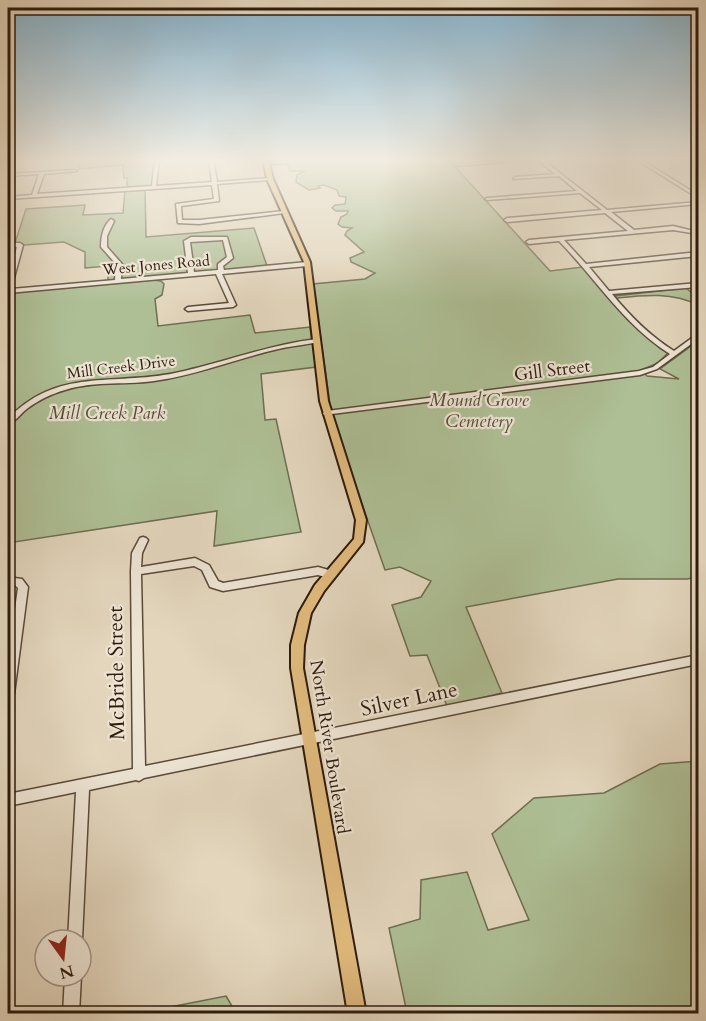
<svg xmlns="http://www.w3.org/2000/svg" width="706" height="1021" font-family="Cardo,serif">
	<rect width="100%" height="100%" fill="#e3d6bd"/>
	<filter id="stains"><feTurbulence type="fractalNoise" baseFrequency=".00333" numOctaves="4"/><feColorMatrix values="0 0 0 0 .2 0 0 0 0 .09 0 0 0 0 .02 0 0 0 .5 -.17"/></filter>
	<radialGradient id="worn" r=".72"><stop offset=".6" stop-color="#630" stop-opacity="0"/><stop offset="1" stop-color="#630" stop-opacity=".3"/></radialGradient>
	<!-- green -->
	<path fill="#aebf95" stroke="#6e6d50" stroke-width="1.5" d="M80,159H155L152,186L127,188V178H124L123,165L78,169Z
		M268,159H448L550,271L583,267L620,310L661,349L668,353L658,363L641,370L647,376L679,379L660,369L698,341V577L687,579H618L466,607L502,693L447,706L427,655L410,656L392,605L421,597L431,581L400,567L385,570L332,418L313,284L365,279L375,273L351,262L350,258L364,252L345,235L347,231L352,228L342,227L338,224L341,217L347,214L348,211H336L332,208L335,205L345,204L346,197L339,196L337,190L324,185L318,186L320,188L309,190L296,182L297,175L305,171H290L287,164L269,165Z
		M145,188L146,237L254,228L267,266L108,281V266L85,268V252L64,242L24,245L15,243L26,209L85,205L83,215L123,213L125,190Z
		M152,280L161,281L164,284L162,295L155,299L158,326L250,315L255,333L310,327L316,367L261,374L265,420L276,419L301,532L214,546L217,511L8,543V293Z
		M686,288L698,298V305C672,292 645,295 616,298L615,296Z
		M698,761V1013H407L389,928L420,919L421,880L467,872L488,930L529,920L492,834L534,798L604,793L660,764Z
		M226,996L236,1013H155L165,1008Z"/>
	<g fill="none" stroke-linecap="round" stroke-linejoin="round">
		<defs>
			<path id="minor" d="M155,159H159L156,186L212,182L209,159H213L217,182L270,178L272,179L270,180L217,184L219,201L181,206L182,220H199L284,211L286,212L284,213L199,224L178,223L176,204L214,199L212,185L8,199V197L32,195L39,174L8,176V174L75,170L77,171L44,174L37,194L152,186Z
				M512,159H534L455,166L453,165Z
				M537,159H542L607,210L698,202V204L611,212L634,230L673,226L698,232V234L673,230L564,240L586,264L698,252V256L589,267L609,291L698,283V287L612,294C630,316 650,336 674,351L696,335L698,334V339L657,369L640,375L324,415L323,413L327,411L639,371L653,367L670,354C624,325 596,279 559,241L529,244L526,242L529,240L628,231L605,213L507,222L504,220L507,218L602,210L580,193L487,200L485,199L487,198L577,191L559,176L513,179L515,177L555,174Z
				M635,159H640L698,195V198Z
				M111,219L114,221L107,236V247L122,264L121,279L188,273L184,241L191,237H227L233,258L223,266L224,270L307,262L310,264L307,266L222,274L236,305L233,307L188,311L185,309L188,307L229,303L216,274L8,293V281L17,247L8,246V243H20L23,245L11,289L115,280L116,264L101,247C101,237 103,226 111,219ZM223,240L227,257L218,264V270L194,272L190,242Z
				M317,339L320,341L319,342C304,345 289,346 274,350C236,359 199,374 160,380C128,386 96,380 65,390C51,394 39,400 28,408C21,413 15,422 8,425V419C57,367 113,386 175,373C223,363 267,345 317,339Z
				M143,537L146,538L148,540L142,553L141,567L195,558L209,565L218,581L223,583L318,567L332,571L334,574L332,577L329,578L318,575L223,591L210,587L202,570L194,566L141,574L145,766L698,655V664L144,778L139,781L136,780L89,790L82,940L81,943V940H68L76,792L8,806V794L133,769L131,571L132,553L140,538Z
				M8,577L22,579L28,587L14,694L12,698L8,699V658L18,588L15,585H8Z
				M65,976H81L79,1014H63Z"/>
			<path id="major" d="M263,159H268L273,179L310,262L328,401L366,520L363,542L324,591L311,613L304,645L303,668L366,1014H348L291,668V645L299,613L315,585L354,539L356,520L320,401L304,262L267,179Z"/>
		</defs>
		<!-- minor casing -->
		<use href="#minor" stroke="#5b4a38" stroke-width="3"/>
		<!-- major casing -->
		<use href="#major" stroke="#2e1b0c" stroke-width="4"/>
		<!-- minor -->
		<use href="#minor" fill="#ede4d4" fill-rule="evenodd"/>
		<!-- major -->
		<use href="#major" fill="#e2bb7e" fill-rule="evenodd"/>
	</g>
	<!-- sky -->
	<linearGradient id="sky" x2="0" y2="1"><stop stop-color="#87b6d2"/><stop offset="0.53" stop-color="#f2ede1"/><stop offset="1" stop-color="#f2ede1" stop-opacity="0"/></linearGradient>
	<rect width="706" height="302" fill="url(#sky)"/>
	<g text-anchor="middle" stroke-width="4.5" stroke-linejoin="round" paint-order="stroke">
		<!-- far-street labels -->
		<g font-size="15" fill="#2e1b0c" stroke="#ede4d4">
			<text transform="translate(156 265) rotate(-5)" y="5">West Jones Road</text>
			<text transform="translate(121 367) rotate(-7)" y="5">Mill Creek Drive</text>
		</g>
		<!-- street labels -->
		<g font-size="18" fill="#2e1b0c" stroke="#ede4d4">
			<text transform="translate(552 370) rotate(-7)" y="6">Gill Street</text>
			<text transform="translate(330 747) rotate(81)" y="6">North River Boulevard</text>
		</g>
		<!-- park labels -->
		<g font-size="18" font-style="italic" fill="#544c35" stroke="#ede4d4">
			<text x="479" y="406">Mound Grove<tspan x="479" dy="21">Cemetery</tspan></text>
			<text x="107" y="419">Mill Creek Park</text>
		</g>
		<!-- near-street labels -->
		<g font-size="21" fill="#2e1b0c" stroke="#ede4d4">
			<text transform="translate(116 673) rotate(-91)" y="7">McBride Street</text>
			<text transform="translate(409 699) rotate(-12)" y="7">Silver Lane</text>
		</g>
	</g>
	<!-- margin -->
	<rect width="706" height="1021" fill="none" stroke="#e3d6bd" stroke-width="30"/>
	<rect x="9" y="9" width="688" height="1003" fill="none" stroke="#2e1b0c" stroke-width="3"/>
	<rect x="15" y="15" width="676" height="991" fill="none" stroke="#2e1b0c" stroke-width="1.5"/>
	<!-- north arrow -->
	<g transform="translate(63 958) rotate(165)"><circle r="28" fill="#ede4d4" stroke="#a19484" stroke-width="1.5"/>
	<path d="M0-4.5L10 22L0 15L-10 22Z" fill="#8f2418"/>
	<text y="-9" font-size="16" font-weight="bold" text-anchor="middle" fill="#2e1b0c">N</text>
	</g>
	<rect width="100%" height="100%" filter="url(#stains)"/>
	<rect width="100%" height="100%" fill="url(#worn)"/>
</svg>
